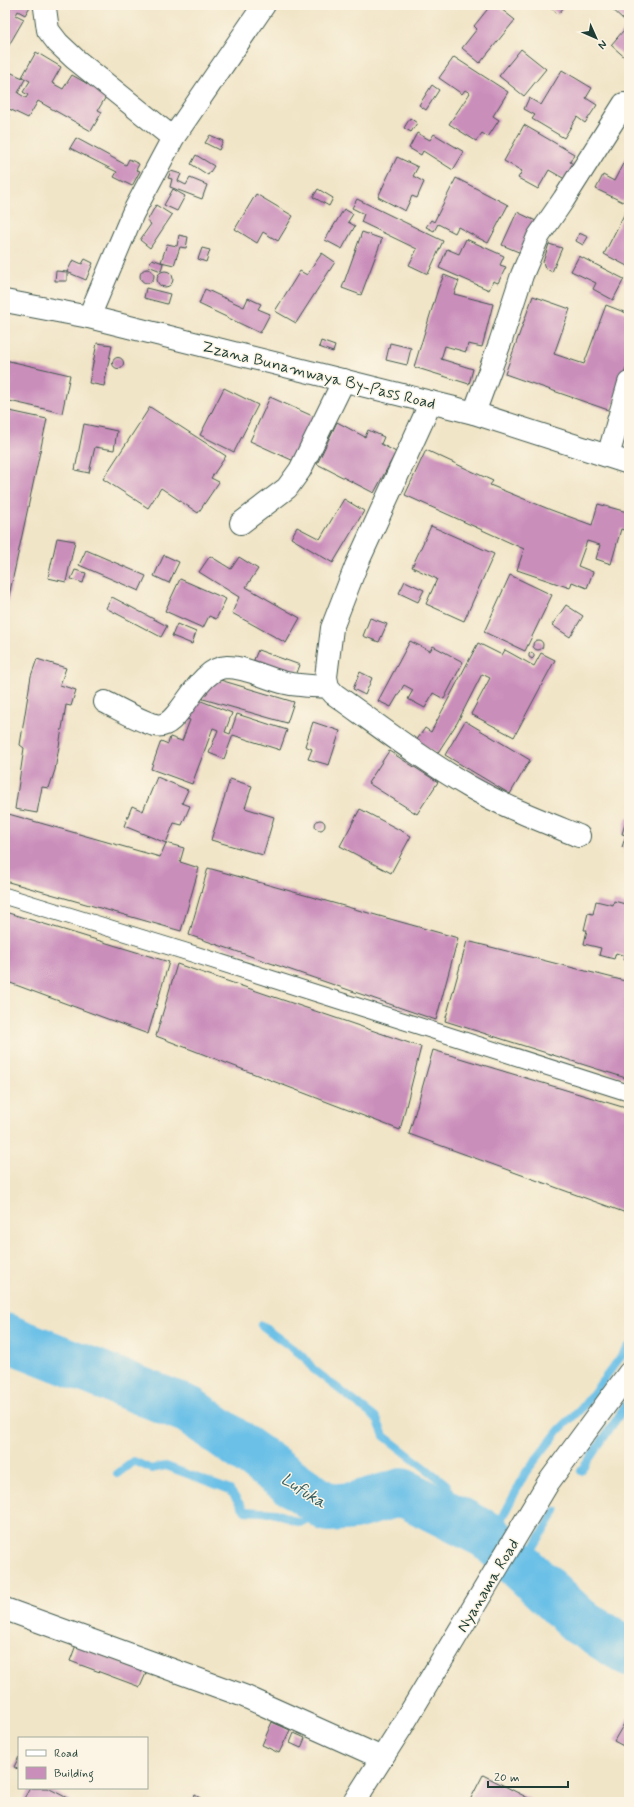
<svg xmlns="http://www.w3.org/2000/svg" width="634" height="1807" font-family="Mynerve,sans-serif">
	<rect width="100%" height="100%" fill="#fcf5e5"/>
	<filter id="ink" filterUnits="userSpaceOnUse"><feTurbulence type="fractalNoise" baseFrequency=".025" numOctaves="2"/><feDisplacementMap in="SourceGraphic" scale="8" xChannelSelector="R" yChannelSelector="G"/><feConvolveMatrix kernelMatrix="1 2 1 2 8 2 1 2 1" color-interpolation-filters="sRGB"/></filter>
	<filter id="wash" filterUnits="userSpaceOnUse"><feTurbulence type="fractalNoise" baseFrequency=".012" numOctaves="4" result="noise"/><feDisplacementMap in="SourceGraphic" scale="16" xChannelSelector="R" yChannelSelector="G"/><feGaussianBlur stdDeviation="0.9" result="paint"/><feColorMatrix in="noise" values="0 0 0 0 0 0 0 0 0 0 0 0 0 0 0 0 0 1.4 0 .05"/><feComposite in="paint" operator="in"/></filter>
	<g filter="url(#wash)">
		<rect width="100%" height="100%" fill="#f1e5c7"/>
		<g fill="none" stroke-linecap="round" stroke-linejoin="round">
			<!-- stream -->
			<path stroke="#6bc0e7" stroke-width="8" d="M261,1325L304,1357L313,1369L377,1419L384,1436L446,1484L470,1528
				M581,1471L629,1401
				M117,1474L134,1461L151,1469L166,1466L230,1490L245,1511L276,1513L300,1523L328,1508
				M487,1535L501,1520L526,1472L559,1430L581,1409L629,1346
				M522,1566L556,1511"/>
			<!-- river -->
			<path stroke="#6bc0e7" stroke-width="48" d="M5,1337L189,1410L328,1508L354,1506L402,1492L487,1535L579,1621L629,1652"/>
		</g>
		<g id="blocks">
			<!-- building -->
			<path fill="#ca8ebb" d="M9,5H31L25,15L18,11L16,15L24,19L5,52V9Z
				M491,5H496L515,20L480,63L462,48L477,29L474,26Z
				M547,5H566L558,14Z
				M608,5H629V14L624,20Z
				M629,24V61L611,45Z
				M521,49L546,69L524,96L499,76Z
				M36,52L61,67L52,83L63,89L72,75L107,95L98,110L102,112L91,131L38,101L28,118L5,107V70L25,79L18,93L26,98L28,95L23,92L30,81L22,77Z
				M454,57L508,92L493,116L499,120L488,137L482,133L476,141L449,124L470,93L465,90L462,94L439,78Z
				M562,70L592,88L586,98L597,105L585,123L577,117L564,138L532,119L535,115L524,109L529,98L541,105Z
				M432,85L439,90L426,110L419,105Z
				M5,113L9,115L5,124Z
				M410,118L417,123L411,132L404,128Z
				M524,125L574,154L570,162L578,167L570,182L549,170L538,189L518,178L522,171L504,161Z
				M417,133L430,140L434,134L464,152L453,170L423,151L421,155L409,148Z
				M210,135L223,141L219,150L205,143Z
				M76,138L126,165L129,159L139,164L136,170L140,171L132,186L114,177L117,172L70,148Z
				M196,155L214,166L208,175L191,164Z
				M627,156L629,157V191L623,202L596,189L603,175L614,181Z
				M397,157L418,167L413,176L424,182L417,198L412,196L405,211L378,197Z
				M171,171L181,174L178,181L186,185L190,178L207,185L202,199L170,187L172,179L168,178Z
				M456,178L508,205L488,243L458,227L455,233L438,224L434,231L426,227L431,220L434,222Z
				M173,189L185,196L177,211L164,205Z
				M318,189L333,198L329,206L313,197Z
				M256,194L293,216L278,241L263,232L257,243L235,229Z
				M357,199L443,241L428,274L409,265L417,249L361,222L364,214L352,208Z
				M156,205L172,215L150,248L140,240L151,224L147,221Z
				M629,205V267L604,254Z
				M344,209L353,214L348,222L355,226L342,249L325,240Z
				M517,212L536,221L521,253L502,245Z
				M362,232L382,239L361,295L342,288Z
				M579,233L588,237L583,245L576,241Z
				M179,235L188,237L186,248L180,247L174,265L161,262L167,244L177,246Z
				M466,239L504,256L500,265L506,267L498,283L493,281L489,290L439,268L447,249L459,254Z
				M549,244L562,248L552,272L545,268L543,262Z
				M202,248L210,250L206,262L198,259Z
				M322,253L335,262L296,323L275,311L300,271L307,275Z
				M579,256L624,279L613,300L593,289L596,283L571,271Z
				M85,259L93,263L86,280L67,272V281H55L56,271L67,272L73,260L82,264Z
				M152,259L163,263L161,271L148,266Z
				M140 276a7 7 0 1 1 14 0a7 7 0 1 1-14 0Z
				M157 279a8 8 0 1 1 16 0a8 8 0 1 1-16 0Z
				M444,275L459,281L454,294L493,304L482,347L468,344L466,352L445,346L441,359L473,369L469,384L414,367L438,289Z
				M146,288L170,294L167,304L144,298Z
				M205,289L244,307L248,298L261,304L258,309L270,314L260,333L199,304Z
				M533,296L570,309L554,354L584,364L606,305L629,314V360L611,411L505,374Z
				M321,341L335,346L333,352L319,347Z
				M97,343L112,345L104,386L89,383Z
				M390,343L411,348L407,365L386,360Z
				M112.5 363a5.5 5.5 0 1 1 11 0a5.5 5.5 0 1 1-11 0Z
				M5,360L70,375L62,413L5,400Z
				M224,388L258,405L234,452L200,435Z
				M270,397L317,418L296,462L250,441Z
				M150,407L226,456L211,478L219,482L198,513L161,488L148,508L103,479Z
				M5,410L47,419L6,610H5Z
				M337,422L365,437L368,430L384,437L381,444L396,452L374,493L317,464Z
				M84,424L117,431L114,450L95,447L89,473L75,470Z
				M426,450L493,481L490,485L551,510L592,525L598,504L627,512L629,508V532L621,529L611,564L596,559L600,545L587,541L578,566L593,572L587,588L572,582L570,588L517,570L524,549L405,495Z
				M344,499L364,511L333,563L291,538L297,527L320,539Z
				M431,526L494,554L464,621L426,604L437,579L412,567Z
				M57,538L75,541L66,582L48,578Z
				M86,550L146,576L139,591L79,565Z
				M164,555L179,562L169,583L154,576Z
				M210,556L231,569L239,557L258,569L246,587L300,618L286,643L232,613L239,597L199,572Z
				M75,570L86,573L83,583L71,579Z
				M510,575L552,595L525,651L484,632Z
				M180,579L226,599L216,619L209,616L203,628L165,611Z
				M405,581L424,590L418,602L399,593Z
				M112,597L167,626L161,637L106,608Z
				M566,605L583,616L570,637L552,625Z
				M370,618L387,624L379,642L363,636Z
				M177,624L196,632L192,644L172,636Z
				M533 645a5 5 0 1 1 10 0a5 5 0 1 1-10 0Z
				M410,641L430,651L433,646L463,662L444,699L433,693L425,708L408,699L413,690L404,685L391,707L378,701Z
				M478,643L502,655L505,650L534,666L541,653L555,660L514,737L471,714L490,678L482,674L457,723L437,754L416,741L425,728L431,732Z
				M258,650L300,665L295,678L253,662Z
				M531,652L534,654V657L532,659L529,657V654Z
				M37,659L66,668L60,685L76,690L71,706L66,705L55,770L49,788L42,787L37,813L15,809L24,748L20,745L31,676Z
				M360,672L372,678L365,695L353,689Z
				M210,677L294,702L287,723L203,699Z
				M191,697L232,713L225,732L230,734L237,714L287,730L280,750L233,735L224,759L209,753L218,730L213,728L192,784L151,769L161,741L168,744L170,737L182,741L190,720L183,718Z
				M465,721L530,760L510,794L445,755Z
				M313,722L340,731L329,765L308,759L312,749L305,746Z
				M389,751L438,782L417,814L368,783Z
				M157,777L188,790L182,803L190,806L182,825L174,823L166,843L124,826L132,806L143,811Z
				M230,779L252,786L245,808L274,817L263,855L211,840Z
				M360,809L411,836L391,873L340,846Z
				M5,813L160,857L166,843L184,848L180,862L199,868L181,931L5,881Z
				M627,817L629,818V849L622,847L626,835L622,834Z
				M315 825a5 5 0 1 1 10 0a5 5 0 1 1-10 0Z
				M208,868L458,938L436,1020L189,935Z
				M596,901L613,905L614,901L629,905V961L623,960L625,956L616,953L614,959L599,955L601,948L584,944L587,930H584L588,913L593,914Z
				M5,912L169,962L148,1034L5,981Z
				M467,941L629,982V1079L445,1021Z
				M177,964L421,1047L400,1130L156,1036Z
				M433,1050L629,1109V1214L409,1134Z
				M76,1645L147,1671L140,1687L70,1661Z
				M629,1715V1749L614,1741Z
				M272,1722L290,1730L279,1753L262,1745Z
				M294,1733L305,1738L301,1748L290,1743Z
				M19,1757V1770L14,1767Z
				M483,1775L536,1802H469Z
				M30,1788H48L71,1800L70,1802H22Z
				M195,1795L207,1802H191Z"/>
		</g>
	</g>
	<g filter="url(#ink)">
		<use href="#blocks" fill-opacity="0" stroke="#3e564a" stroke-width="1"/>
		<g fill="none" stroke-linecap="round" stroke-linejoin="round">
			<defs>
				<path id="lane" d="M5,896L184,951L629,1093"/>
				<path id="street" d="M46,5L45,8L48,30L58,43L75,59L173,138
					M89,317L133,213L173,138L264,5
					M431,402L356,566L332,628L326,677L328,687L334,694C379,726 423,760 470,787C505,807 542,821 579,836
					M474,413L500,343L522,275L538,237L564,199L624,104
					M608,456L629,383
					M241,523L287,488L300,470L344,380
					M105,702C119,709 142,722 155,725C180,732 194,668 227,667C247,667 267,679 286,683C299,686 314,686 328,687
					M5,1609L244,1696L382,1758"/>
				<path id="secondary" d="M5,301L89,317L474,413L629,463
					M354,1802L401,1728L548,1483L629,1373"/>
			</defs>
			<!-- lane casing -->
			<use href="#lane" stroke="#3e564a" stroke-width="18"/>
			<!-- street casing -->
			<use href="#street" stroke="#3e564a" stroke-width="24"/>
			<!-- secondary casing -->
			<use href="#secondary" stroke="#3e564a" stroke-width="24"/>
			<!-- lane -->
			<use href="#lane" stroke="#fff" stroke-width="16"/>
			<!-- street -->
			<use href="#street" stroke="#fff" stroke-width="22"/>
			<!-- secondary -->
			<use href="#secondary" stroke="#fff" stroke-width="22"/>
		</g>
	</g>
	<g text-anchor="middle" stroke-width="3" stroke-linejoin="round" paint-order="stroke">
		<!-- street labels -->
		<g font-size="16" fill="#1f3d34" stroke="#fcf5e5">
			<text transform="translate(319 374) rotate(14)" y="6">Zzana Bunamwaya By-Pass Road</text>
			<text transform="translate(487 1585) rotate(-59)" y="6">Nyanama Road</text>
		</g>
		<!-- water labels -->
		<g font-size="17" font-style="italic" fill="#325e61" stroke="#fcf5e5">
			<text transform="translate(304 1490) rotate(33)" y="6">Lufuka</text>
		</g>
	</g>
	<!-- margin -->
	<rect width="634" height="1807" fill="none" stroke="#fcf5e5" stroke-width="20"/>
	<!-- legend -->
	<rect x="18" y="1737" width="130" height="52" fill="#fcf5e5" stroke="#a4ab9e"/>
	<rect x="26" y="1750" width="20" height="6" fill="#ffffff" stroke="#a4ab9e"/>
	<text x="54" y="1757" font-size="12" fill="#1f3d34">Road</text>
	<rect x="26" y="1767" width="20" height="12" fill="#ca8ebb" stroke="#a4ab9e"/>
	<text x="54" y="1777" font-size="12" fill="#1f3d34">Building</text>
	<!-- north arrow -->
	<g transform="translate(596 38) rotate(135)" stroke="#fcf5e5" stroke-width="3" paint-order="stroke">
	<path d="M0-3L7 15L0 10L-7 15Z" fill="#1f3d34"/>
	<text y="-6" font-size="11" font-weight="bold" text-anchor="middle" fill="#1f3d34">N</text>
	</g>
	<!-- scale -->
	<path d="M488 1781v6h80v-6" fill="none" stroke="#1f3d34" stroke-width="2"/>
	<text x="494" y="1781" font-size="12" fill="#1f3d34" stroke="#fcf5e5" stroke-width="3" paint-order="stroke">20 m</text>
</svg>
